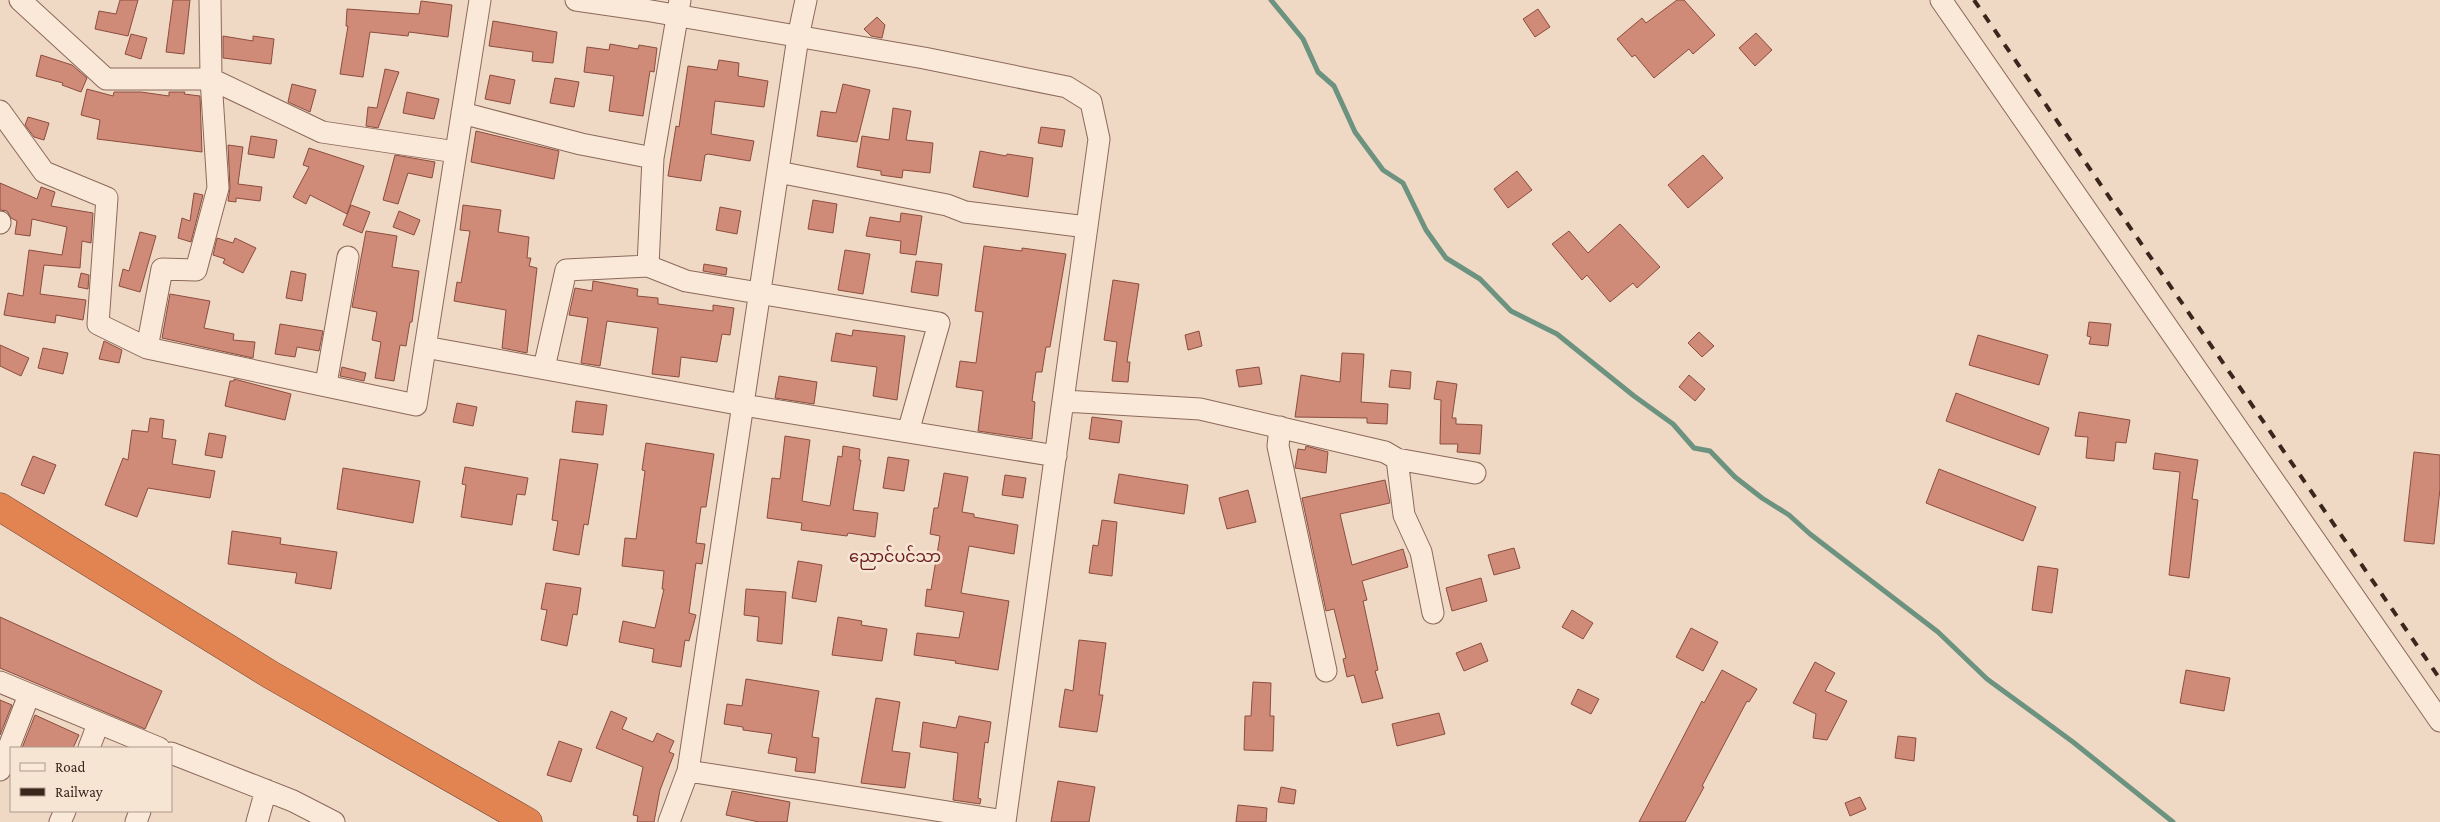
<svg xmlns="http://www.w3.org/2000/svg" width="2440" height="822" font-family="'Crimson Pro','Noto Sans Myanmar',serif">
	<rect width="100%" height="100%" fill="#f0d9c4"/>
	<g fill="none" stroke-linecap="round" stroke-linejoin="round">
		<!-- stream -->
		<path stroke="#6c9280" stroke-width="5" d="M1271,0L1303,39L1318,72L1334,86L1355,132L1383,170L1403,183L1426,230L1446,258L1480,279L1511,311L1557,334L1634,396L1673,424L1694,448L1710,451L1735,477L1762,498L1789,515L1810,534L1938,632L1987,679L2073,742L2173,822"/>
	</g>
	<!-- building -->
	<path fill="#cf8a78" stroke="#8b4d3e" d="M120,0H138L128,36L95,29L99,11L116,14Z
		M173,0H190L184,54L166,52Z
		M1677,0H1684L1715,35L1693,54L1689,49L1654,78L1635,55L1632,57L1617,39L1642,18L1646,23Z
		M421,1L452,5L448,37L409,32L408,36L370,32L363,77L340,74L348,26H346L347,9L419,14Z
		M1538,9L1550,27L1535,37L1523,19Z
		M877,17L885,25L882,38L871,36L864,29Z
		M493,21L557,32L553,63L532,61L533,52L489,46Z
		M1756,33L1772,50L1755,66L1739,48Z
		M131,34L147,38L141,59L125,54Z
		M223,36L253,41V36L274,39L271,64L223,58Z
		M610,44L638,49L639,45L657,48L654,72L650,71L643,116L609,111L614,76L584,72L587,47L609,50Z
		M41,55L72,65L87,78L81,92L62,85L63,83L36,76Z
		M719,60L739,63L738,76L768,81L764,107L715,101L711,134L754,141L750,161L708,154L705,155L701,181L668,176L676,126L679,127L688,66L717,70Z
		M385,69L399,72L378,128L366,126L368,107L377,108Z
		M490,75L515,80L510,104L485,99Z
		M555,78L579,82L574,107L550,103Z
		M292,84L316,90L310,112L288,102Z
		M843,84L870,90L857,142L817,136L821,111L836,113Z
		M87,89L113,96L114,92H141L169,96V92H185L184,94L200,96L202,152L97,139L100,120L81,115Z
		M407,92L439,99L434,119L403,113Z
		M893,108L911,111L906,140L933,143L930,173L903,170L902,178L881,175V171L857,167L862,136L889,140Z
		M28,117L49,123L44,140L34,137L25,125Z
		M1041,127L1065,130L1062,147L1038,143Z
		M476,131L559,151L554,179L471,162Z
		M251,136L277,140L274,158L248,154Z
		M228,145L243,147L238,184L262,187L260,201L236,198V202L228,201L230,188Z
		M309,148L364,166L347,214L310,195L306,204L293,197L309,167L303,165Z
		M980,151L1006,156L1007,154L1033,158L1028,197L973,187Z
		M395,155L435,162L432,178L408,173L398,204L383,200Z
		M1703,155L1723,178L1688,208L1668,185Z
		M1517,171L1532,190L1508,208L1494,189Z
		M0,183L37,199L41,187L55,192L51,206L93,213L91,243L82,241L80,268L44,265L40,294L86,300L83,320L56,315L55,323L4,315L8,293L23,296L29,250L62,255L67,227L32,219L30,236L15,234L17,221L11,218L7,211L0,210Z
		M194,193L203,195L191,242L178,238L182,218L190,221Z
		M813,200L837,204L833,233L808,229Z
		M351,205L370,212L362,233L343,225Z
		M463,205L501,210L498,232L529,237L527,258H531L529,266L537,268L527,353L502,348L506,310L454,301L457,282L461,283L470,231L460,230Z
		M720,207L741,211L737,234L716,230Z
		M399,211L420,220L414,235L393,227Z
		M901,213L922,216L916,255L900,253L901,241L866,236L870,217L900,222Z
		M1620,224L1660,267L1637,288L1633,283L1610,302L1587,275L1582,280L1552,244L1569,231L1588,253Z
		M366,231L397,236L392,267L419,271L412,322H410L406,346L400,345L394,381L375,378L381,342L372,340L377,312L352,307Z
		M140,232L156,236L140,292L119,286L123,269L129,271Z
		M217,238L233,243L235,238L256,248L243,273L223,263L225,259L213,255Z
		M984,246L1022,251V248L1066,254L1050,347H1046L1042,372H1036L1032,401L1035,402L1032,439L978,431L983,391L956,387L960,361L976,363L983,312L975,311Z
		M845,250L870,254L863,294L838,290Z
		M916,261L942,264L938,296L911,292Z
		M704,264L727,268L726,275L703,271Z
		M291,271L306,274L302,301L286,298Z
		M81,273L89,275L88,289L78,287Z
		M1113,280L1139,284L1127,362H1130L1128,382L1112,381L1117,342L1104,340Z
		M593,281L638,289L637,296L658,298V304L713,311V305L734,308L730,335L722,334L717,362L681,357L679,377L652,374L658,328L607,321L600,366L581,363L588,318L569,315L575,288L592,291Z
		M170,294L210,301L204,328L234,334L233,340L255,342L253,358L162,338Z
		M2089,322L2111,324L2108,346L2089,344L2091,337L2087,336Z
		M280,324L323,331L319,351L297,347L295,357L275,354Z
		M853,330L905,336L897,400L873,396L877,367L831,361L836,333L852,336Z
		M1199,331L1202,346L1188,350L1185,335Z
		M1699,332L1714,346L1702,357L1688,343Z
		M1978,335L2048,355L2039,385L1969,365Z
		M104,341L122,350L119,363L99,359Z
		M0,345L29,358L21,376L0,366Z
		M43,348L68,353L63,374L38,368Z
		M1342,353L1364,354L1361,402L1388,404L1387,424L1367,423V418L1295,417L1301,375L1340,382Z
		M342,367L366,373L364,381L340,376Z
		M1259,367L1262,384L1239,387L1236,370Z
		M1391,370L1411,372L1410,389L1389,387Z
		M1689,375L1705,389L1695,401L1679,387Z
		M779,376L817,382L814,404L775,398Z
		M234,379L291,394L285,420L225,406L230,381H234Z
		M1437,381L1457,384L1452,418H1456V424L1482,425L1480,454L1457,452L1458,444H1440L1441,400L1434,399Z
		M1956,393L2049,428L2039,455L1946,421Z
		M576,401L607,405L603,435L572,432Z
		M457,403L477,407L473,426L453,422Z
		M2079,412L2130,420L2126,443L2116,442L2114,461L2086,458L2088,437L2075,436Z
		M1092,417L1122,421L1119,443L1089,439Z
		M150,418L164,420L162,438L176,440L172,464L215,471L210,498L148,488L137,517L105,505L123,458L128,460L132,430L148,432Z
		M209,433L226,436L222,458L205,455Z
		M785,436L810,440L802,501L830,506L838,456L842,457L843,446L860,449L859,460H861L853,510L878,513L875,537L848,533L847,536L801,530L802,523L767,518L772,478L780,479Z
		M646,443L714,454L706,507H701L696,543L705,544L702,564L696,563L689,613L696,615L689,641L685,640L681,667L652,662L654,649L619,642L623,621L655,628L664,589H662L664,571L622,566L625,538L636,539L645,471L642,470Z
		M1306,446L1328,452L1326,473L1295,468L1298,449L1305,450Z
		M2414,452L2440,455V489L2434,544L2404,541Z
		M2155,453L2198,460L2192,499L2198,500L2189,578L2169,575L2180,472L2153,469Z
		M33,456L56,465L44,494L21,485Z
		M888,457L909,460L904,491L883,488Z
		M560,459L598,464L588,525L584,524L579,555L553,550L558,521L552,520Z
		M465,467L528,478L525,495L517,494L512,525L461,517L466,485L462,484Z
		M343,468L420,481L413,523L337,509Z
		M1939,469L2036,507L2023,541L1926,503Z
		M944,473L968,477L962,512L974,514V517L1018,525L1014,554L969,546L961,593L1009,601L998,670L955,663L956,661L914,655L917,633L959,638L964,612L925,606L927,589L931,590L940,536L930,534L934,508H938Z
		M1119,474L1188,485L1184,514L1114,503Z
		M1005,475L1026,478L1023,498L1002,495Z
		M1385,480L1390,503L1340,514L1352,565L1403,549L1408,567L1362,581L1367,600L1363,601L1378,670L1375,671L1383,698L1362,703L1354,675L1347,677L1343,659L1346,658L1334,609L1326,611L1302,498Z
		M1248,490L1256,522L1227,529L1219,498Z
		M1102,520L1117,522L1112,576L1089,573L1093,545L1098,546Z
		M232,531L281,538L280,544L337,552L331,589L295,583L297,573L228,564Z
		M1514,548L1520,568L1494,575L1488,555Z
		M798,561L822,565L816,602L792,598Z
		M2038,566L2058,569L2052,613L2032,610Z
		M1481,578L1487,601L1452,611L1446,588Z
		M546,583L581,588L577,615L573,614L567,646L541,640L547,610L541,609Z
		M746,589L786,592L782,644L757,641L759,617L744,615Z
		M1572,610L1593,623L1583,639L1562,627Z
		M0,617L162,691L145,729L0,668Z
		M838,617L862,621L861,625L887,629L882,661L832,655Z
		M1691,628L1718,642L1703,671L1676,657Z
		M1079,640L1106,643L1099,695H1103L1097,732L1059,727L1065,689L1073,691Z
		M1481,643L1488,661L1464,671L1456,653Z
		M1815,662L1835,673L1825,691L1847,701L1827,740L1813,738L1816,714L1793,703Z
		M1722,670L1757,689L1749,702L1747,701L1702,786L1704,787L1685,822H1639L1702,701L1704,703Z
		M2186,670L2230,678L2224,711L2180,703Z
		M746,679L819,691L812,737L819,738L815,773L795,771L797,758L768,753L772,734L743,730V727L724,724L727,704L742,706Z
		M1253,682L1271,683L1270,716H1274L1273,751L1244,750L1245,716H1251Z
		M1578,689L1599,699L1591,714L1571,704Z
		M876,698L900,702L892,751L910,753L905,788L861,783Z
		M0,700L12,705L0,735Z
		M611,711L627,718L622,729L653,742L657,733L674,741L669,752L674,754L660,790L654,822H637L638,816L633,815L643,767L596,748Z
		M1439,713L1445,734L1397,746L1392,724Z
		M35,715L79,735L73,748H22Z
		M959,716L991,722L988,743L985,742L978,798L981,799L980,804L953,800L958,753L920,747L923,722L956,728Z
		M1898,736L1916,738L1914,761L1895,758Z
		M559,741L582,749L571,782L547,775Z
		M1058,781L1095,787L1089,822H1051Z
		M1281,787L1296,790L1294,804L1278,802Z
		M732,791L790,802L787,822H759L726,815Z
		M1860,797L1866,809L1850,816L1845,803Z
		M1238,805L1267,808L1266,822H1236Z"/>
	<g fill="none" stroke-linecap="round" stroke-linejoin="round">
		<defs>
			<path id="street" d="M20,0L106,79H211L322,132L456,152
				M210,0L211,79L218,188L196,270L162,269L147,348L416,405L480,0
				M576,0L645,10L924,58L1067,87L1091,102L1099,139L1005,822
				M1941,0L2440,721
				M0,111L44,172L107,198L98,324L147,348
				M462,113L581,144L653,158
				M778,172L947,205L965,212L1087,227
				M0,223V222
				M648,266L653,158L680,0
				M425,347L743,405L1056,456
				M544,368L566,270L648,266L686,281L939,323L908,432
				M326,384L348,257
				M1064,401L1200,409L1385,452L1397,459L1475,473
				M1280,427L1278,446L1326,671
				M1397,459L1404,515L1421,552L1433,613
				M0,682L159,748
				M89,748L98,724
				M171,753L293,801L334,822
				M0,770L29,695
				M688,771L1005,821
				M60,822L65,811
				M136,822L140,811
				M257,822L266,790
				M669,822L688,771L798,37L806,0"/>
			<path id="highway" d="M0,507L271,675L528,822"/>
		</defs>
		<!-- street casing -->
		<use href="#street" stroke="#8b695a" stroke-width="23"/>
		<!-- highway casing -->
		<use href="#highway" stroke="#59392e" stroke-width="29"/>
		<!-- street -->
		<use href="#street" stroke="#fae8d8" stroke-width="21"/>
		<!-- highway -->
		<use href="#highway" stroke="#e28452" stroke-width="28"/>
		<!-- rail -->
		<path stroke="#3b261e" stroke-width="4" stroke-dasharray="9 9" stroke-linecap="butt" d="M1974,0L2440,679"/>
	</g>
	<g text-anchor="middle" stroke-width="5" stroke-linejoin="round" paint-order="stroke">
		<!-- quarter labels -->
		<g font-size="16" fill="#691c1c" stroke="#f7e5d4">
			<text x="895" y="562">ညောင်ပင်သာ</text>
		</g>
	</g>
	<!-- legend -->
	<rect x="10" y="747" width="162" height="65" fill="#f7e5d4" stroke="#ac998b"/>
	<rect x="20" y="763" width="25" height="8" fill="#fae8d8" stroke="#ac998b"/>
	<text x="55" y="772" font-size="15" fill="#3b261e">Road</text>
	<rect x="20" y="788" width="25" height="8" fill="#3b261e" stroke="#ac998b"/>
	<text x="55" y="797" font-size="15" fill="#3b261e">Railway</text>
</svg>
